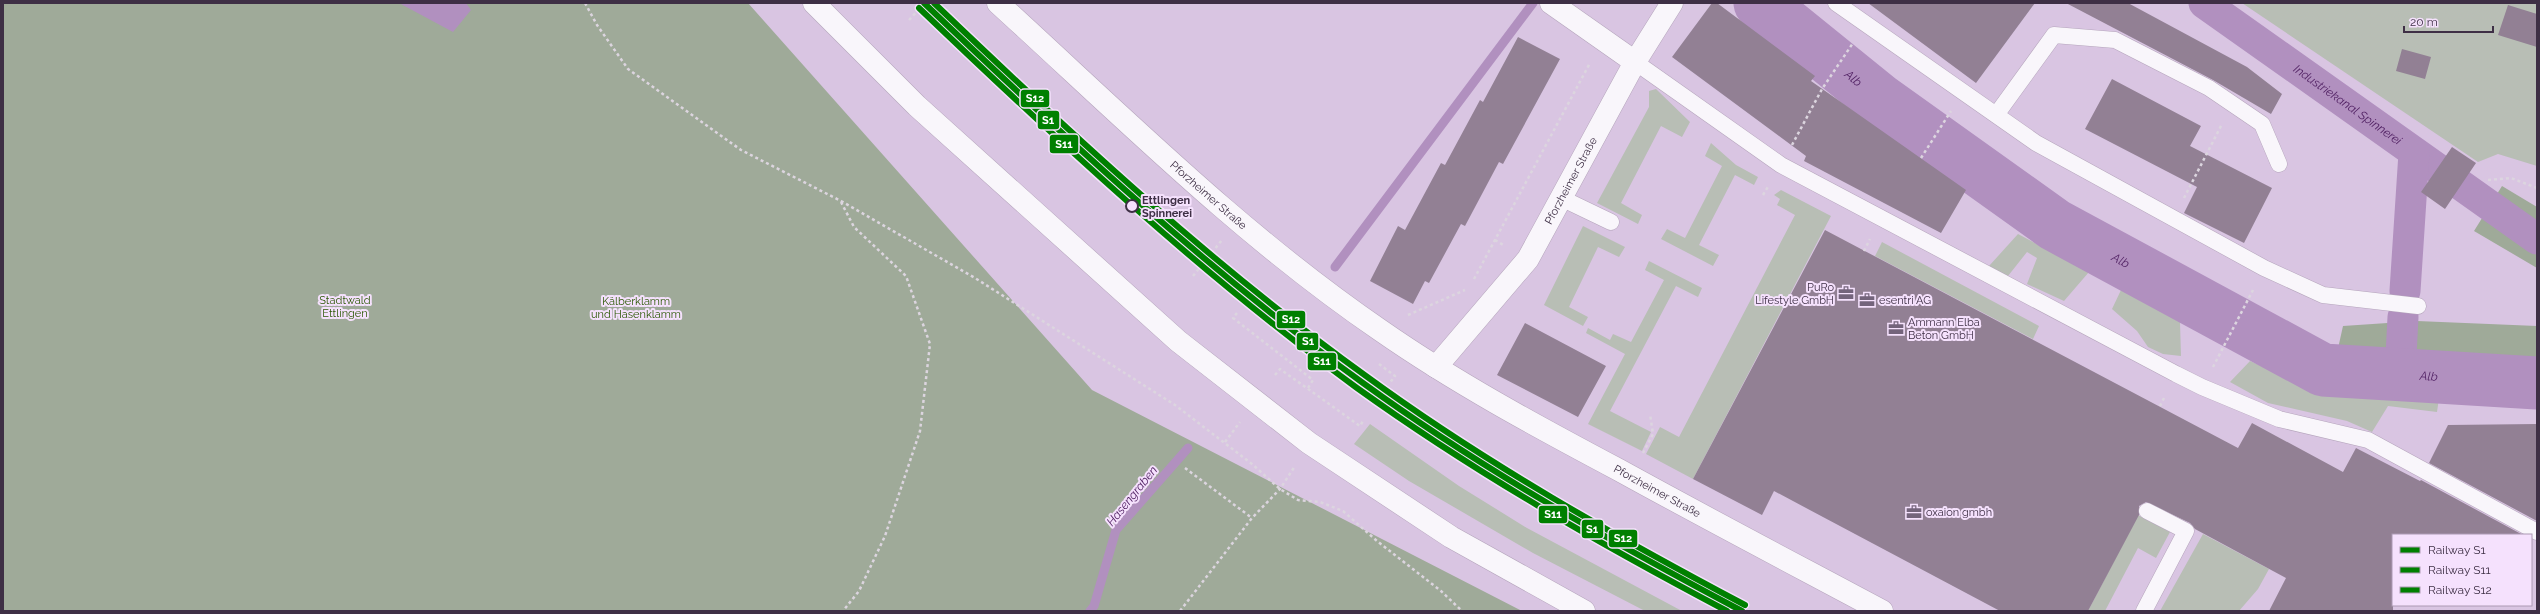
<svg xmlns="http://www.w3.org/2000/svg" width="2540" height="614" font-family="Raleway,sans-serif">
	<rect width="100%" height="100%" fill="#d9c5e2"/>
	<!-- green -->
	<path fill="#b8beb5" d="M2242,3H2537V166L2498,154L2478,162Z
		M1656,89L1690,122L1682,137L1661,126L1621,203L1642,215L1638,224L1597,203L1649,107V91Z
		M1711,143L1736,165L1758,177L1754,185L1735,175L1699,245L1719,255L1713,266L1661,239L1667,229L1685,238L1722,166L1705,156Z
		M1781,190L1831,216L1693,479L1646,454L1660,427L1679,437L1795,215L1777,205L1780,199L1774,195Z
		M1583,226L1625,247L1619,257L1598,247L1569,307L1588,317L1583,326L1544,305Z
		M2018,234L2089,272L2064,301L2027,284L2037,258L2027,252L2008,276L1989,266Z
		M1882,242L2039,326L2033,339L1875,256Z
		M1649,261L1702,288L1698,297L1676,286L1610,411L1651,432L1642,451L1588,424L1625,354L1586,333L1588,328L1610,340L1613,334L1631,342L1664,280L1645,270Z
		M2121,290L2180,322L2181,356L2163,354L2148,347L2137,331L2112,309Z
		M2250,361L2321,392L2386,399L2439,398L2437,412L2388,406L2372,432L2347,421L2268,403L2230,382Z
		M1370,424L1459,486L1527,528L1682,611H1645L1533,553L1409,481L1354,444Z
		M2138,515L2170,532L2156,558L2138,548L2105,611H2088Z
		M2203,534L2269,569L2258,589L2239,611H2160Z"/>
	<!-- forest -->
	<path fill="#9faa99" d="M3,3H748L1092,390L1522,611H3Z
		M2502,186L2537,207V268L2474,231Z
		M2417,321L2537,326V369L2335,362L2343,326Z"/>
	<!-- water -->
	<path fill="#b190bf" d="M399,3H466L471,10L453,32Z"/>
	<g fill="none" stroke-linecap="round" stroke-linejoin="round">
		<!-- stream -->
		<path stroke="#b190bf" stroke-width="9" d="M1335,267L1533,3
			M1090,611L1094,606L1116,530L1188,448"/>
		<!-- canal -->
		<g stroke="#b190bf" stroke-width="31">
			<path id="s1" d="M2204,3L2537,239"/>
			<path d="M2405,291L2414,153"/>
			<path d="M2400,375L2403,317"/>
		</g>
		<!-- river -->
		<path stroke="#b190bf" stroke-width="53" id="s2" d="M1760,3L1880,100L2055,225L2323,370L2537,383"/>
	</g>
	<!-- building -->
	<path fill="#928094" d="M1712,3H1717L1815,76L1811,81L1966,190L1941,233L1804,161L1806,156L1672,57Z
		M1868,3H2035L1976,83Z
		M2066,3H2128L2247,67L2282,94L2271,114L2213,80Z
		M2508,5L2537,14V47L2498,35Z
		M1518,37L1560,59L1503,164L1499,162L1465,226L1461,224L1429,283L1425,281L1413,304L1370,281L1398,226L1405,230L1441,163L1445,165L1480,100L1483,102Z
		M2402,49L2431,57L2425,79L2396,71Z
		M2112,79L2201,126L2190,146L2272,188L2244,243L2184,213L2197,187L2085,129Z
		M2452,147L2476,163L2445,209L2421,192Z
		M1825,230L2238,448L2252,423L2343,472L2356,448L2420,481L2421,480L2523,535H2393V611H2269L2286,578L2195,529L2190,523L2146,502L2139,506V515L2088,611H2000L1774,491L1762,515L1693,479Z
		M1525,323L1606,366L1578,417L1497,375Z
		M2537,424V521L2429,463L2448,425Z"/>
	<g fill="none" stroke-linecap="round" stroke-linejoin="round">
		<defs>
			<path id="service" d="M1836,3L2036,143L2264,268L2323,295L2418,306
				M1635,62L1781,165L2176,374L2202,387L2279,419L2368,440L2537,532
				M1996,115L2054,35L2115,40L2209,88L2262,124L2279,164
				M1561,198L1611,222
				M2144,611L2186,531L2147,511"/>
			<g id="minor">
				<path id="s3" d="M998,3C1122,116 1241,235 1380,330C1456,383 1538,427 1619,470C1706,518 1794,564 1882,611"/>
				<path d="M1551,3L1635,62"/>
				<path id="s4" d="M1436,367L1528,259L1635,62L1672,3"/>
			</g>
			<path id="primary" d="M814,3L917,106L1178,341L1309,443L1451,537L1584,611"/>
		</defs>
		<!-- service casing -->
		<use href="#service" stroke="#b5a5bc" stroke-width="17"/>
		<!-- minor casing -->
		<use href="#minor" stroke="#b5a5bc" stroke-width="23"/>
		<!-- primary casing -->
		<use href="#primary" stroke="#b5a5bc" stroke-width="23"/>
		<!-- path -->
		<path stroke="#dcd5df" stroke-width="2.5" stroke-dasharray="3 3" stroke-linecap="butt" d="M585,3L597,25L628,69L741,150L841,201L975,278L1175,405L1252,464L1280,489L1298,500L1320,502L1343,511L1377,541L1441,591L1462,611
			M909,20L925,3
			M1792,145L1822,89L1853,43
			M1921,158L1951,111
			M2488,180L2511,178L2537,188
			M1763,195L1769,185
			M2184,198L2222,124
			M841,202L854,227L906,276L930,344L920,431L885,536L859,591L843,611
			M1495,240L1505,246
			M1864,251L1870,239
			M1193,276L1222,240
			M1474,279L1590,63
			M1237,313L1233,318L1313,380L1308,388
			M1408,315L1465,290
			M1379,364L1395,376L1389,384
			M2213,367L2253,290
			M1275,375L1280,369L1360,426L1363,421
			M2160,406L2165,396
			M1225,442L1240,422
			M1643,453L1653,434L1650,414
			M1185,468L1252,518
			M1180,611L1252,518L1280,489L1295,466"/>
		<!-- service -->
		<use href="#service" stroke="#f9f6fb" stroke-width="16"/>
		<!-- minor -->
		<use href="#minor" stroke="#f9f6fb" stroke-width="22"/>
		<!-- primary -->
		<use href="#primary" stroke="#f9f6fb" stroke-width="22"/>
		<defs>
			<path id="rail-1" d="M924,3C1062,135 1208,271 1363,383C1483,470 1612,542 1742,611"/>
			<path id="rail-2" d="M919,8C1058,141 1201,274 1357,388C1474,472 1600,544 1727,611"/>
			<path id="rail-3" d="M934,3C1071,134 1212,265 1366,376C1485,463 1615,536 1745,605"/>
		</defs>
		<!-- rail-1 casing -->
		<use href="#rail-1" stroke="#f5e1fd" stroke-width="9"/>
		<!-- rail-2 casing -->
		<use href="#rail-2" stroke="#f5e1fd" stroke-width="9"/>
		<!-- rail-3 casing -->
		<use href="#rail-3" stroke="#f5e1fd" stroke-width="9"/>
		<!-- rail-1 -->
		<use href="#rail-1" stroke="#008000" stroke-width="6"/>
		<!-- rail-2 -->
		<use href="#rail-2" stroke="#008000" stroke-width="6"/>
		<!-- rail-3 -->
		<use href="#rail-3" stroke="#008000" stroke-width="6"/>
	</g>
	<!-- icons -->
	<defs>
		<symbol id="office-bare" viewBox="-9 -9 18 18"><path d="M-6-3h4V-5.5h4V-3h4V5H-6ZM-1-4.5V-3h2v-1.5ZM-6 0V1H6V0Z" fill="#74647c" stroke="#f5e1fd" stroke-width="2.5" paint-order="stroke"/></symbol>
	</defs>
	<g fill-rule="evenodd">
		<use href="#office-bare" x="1835" y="282" width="22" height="22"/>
		<use href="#office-bare" x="1856" y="289" width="22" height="22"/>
		<use href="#office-bare" x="1885" y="317" width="22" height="22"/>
		<use href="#office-bare" x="1903" y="501" width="22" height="22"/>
	</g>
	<!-- markers -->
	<circle fill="#f5e1fd" stroke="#3e2f45" stroke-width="2" cx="1132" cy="206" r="6"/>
	<g text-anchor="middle" stroke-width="4" stroke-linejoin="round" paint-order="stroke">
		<!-- street labels -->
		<g font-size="11" fill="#3e2f45" stroke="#f5e1fd">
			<text dy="4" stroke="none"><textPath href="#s4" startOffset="231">Pforzheimer Straße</textPath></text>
			<text dy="4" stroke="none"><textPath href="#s3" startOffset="285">Pforzheimer Straße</textPath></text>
			<text dy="4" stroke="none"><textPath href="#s3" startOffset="824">Pforzheimer Straße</textPath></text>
		</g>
		<!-- stop labels -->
		<g font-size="11" font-weight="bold" fill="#3e2f45" stroke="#f5e1fd" text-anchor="start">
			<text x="1142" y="204">Ettlingen<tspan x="1142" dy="13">Spinnerei</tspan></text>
		</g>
		<!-- poi labels -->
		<g font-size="11" fill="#3e2f45" stroke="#f5e1fd" text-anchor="start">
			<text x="1834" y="291" text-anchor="end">PuRo<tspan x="1834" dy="13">Lifestyle GmbH</tspan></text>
			<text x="1879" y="304">esentri AG</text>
			<text x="1908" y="326">Ammann Elba<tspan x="1908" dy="13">Beton GmbH</tspan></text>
			<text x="1926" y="516">oxaion gmbh</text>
		</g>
		<!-- park labels -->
		<g font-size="11" fill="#2a5803" stroke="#f5e1fd">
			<text x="345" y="304">Stadtwald<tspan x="345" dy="13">Ettlingen</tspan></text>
			<text x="636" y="305">Kälberklamm<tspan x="636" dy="13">und Hasenklamm</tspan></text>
		</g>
		<!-- water labels -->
		<g font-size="12" font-style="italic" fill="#522264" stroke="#f5e1fd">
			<text dy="4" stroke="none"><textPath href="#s2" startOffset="120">Alb</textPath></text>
			<text dy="4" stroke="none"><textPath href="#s1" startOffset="176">Industriekanal Spinnerei</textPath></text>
			<text dy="4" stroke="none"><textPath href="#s2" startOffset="444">Alb</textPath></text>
			<text dy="4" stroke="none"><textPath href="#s2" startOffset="780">Alb</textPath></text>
			<text transform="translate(1132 496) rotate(-51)" y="4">Hasengraben</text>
		</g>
	</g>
	<g stroke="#f5e1fd" stroke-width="1.5">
		<rect x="1020" y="89" width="30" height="19" rx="4" fill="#008000"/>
		<rect x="1037" y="110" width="23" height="20" rx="4" fill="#008000"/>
		<rect x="1049" y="134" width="30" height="20" rx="4" fill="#008000"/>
		<rect x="1276" y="310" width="30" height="19" rx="4" fill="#008000"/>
		<rect x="1296" y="332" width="23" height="19" rx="4" fill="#008000"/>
		<rect x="1307" y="352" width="30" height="19" rx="4" fill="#008000"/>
		<rect x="1538" y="505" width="30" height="19" rx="4" fill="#008000"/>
		<rect x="1581" y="519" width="23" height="20" rx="4" fill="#008000"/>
		<rect x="1608" y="529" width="30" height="19" rx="4" fill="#008000"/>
	</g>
	<g font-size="11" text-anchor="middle" font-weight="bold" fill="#fff">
		<text x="1035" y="102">S12</text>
		<text x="1048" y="124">S1</text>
		<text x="1064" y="148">S11</text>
		<text x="1291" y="323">S12</text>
		<text x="1308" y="345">S1</text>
		<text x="1322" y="365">S11</text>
		<text x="1553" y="518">S11</text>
		<text x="1592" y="533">S1</text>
		<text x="1623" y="542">S12</text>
	</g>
	<!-- border -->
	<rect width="2540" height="614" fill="none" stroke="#3e2f45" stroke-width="8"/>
	<!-- legend -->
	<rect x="2392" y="534" width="140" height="72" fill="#f5e1fd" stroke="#ac9ab3"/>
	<rect x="2400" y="547" width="20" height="6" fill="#008000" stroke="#ac9ab3"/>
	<text x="2428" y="554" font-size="12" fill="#3e2f45">Railway S1</text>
	<rect x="2400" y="567" width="20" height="6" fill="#008000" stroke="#ac9ab3"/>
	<text x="2428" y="574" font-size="12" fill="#3e2f45">Railway S11</text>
	<rect x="2400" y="587" width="20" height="6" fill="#008000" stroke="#ac9ab3"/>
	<text x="2428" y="594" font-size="12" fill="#3e2f45">Railway S12</text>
	<!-- scale -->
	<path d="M2404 26v6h89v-6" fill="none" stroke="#3e2f45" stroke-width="2"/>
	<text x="2410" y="26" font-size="12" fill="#3e2f45" stroke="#f5e1fd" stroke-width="3" paint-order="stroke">20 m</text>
</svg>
